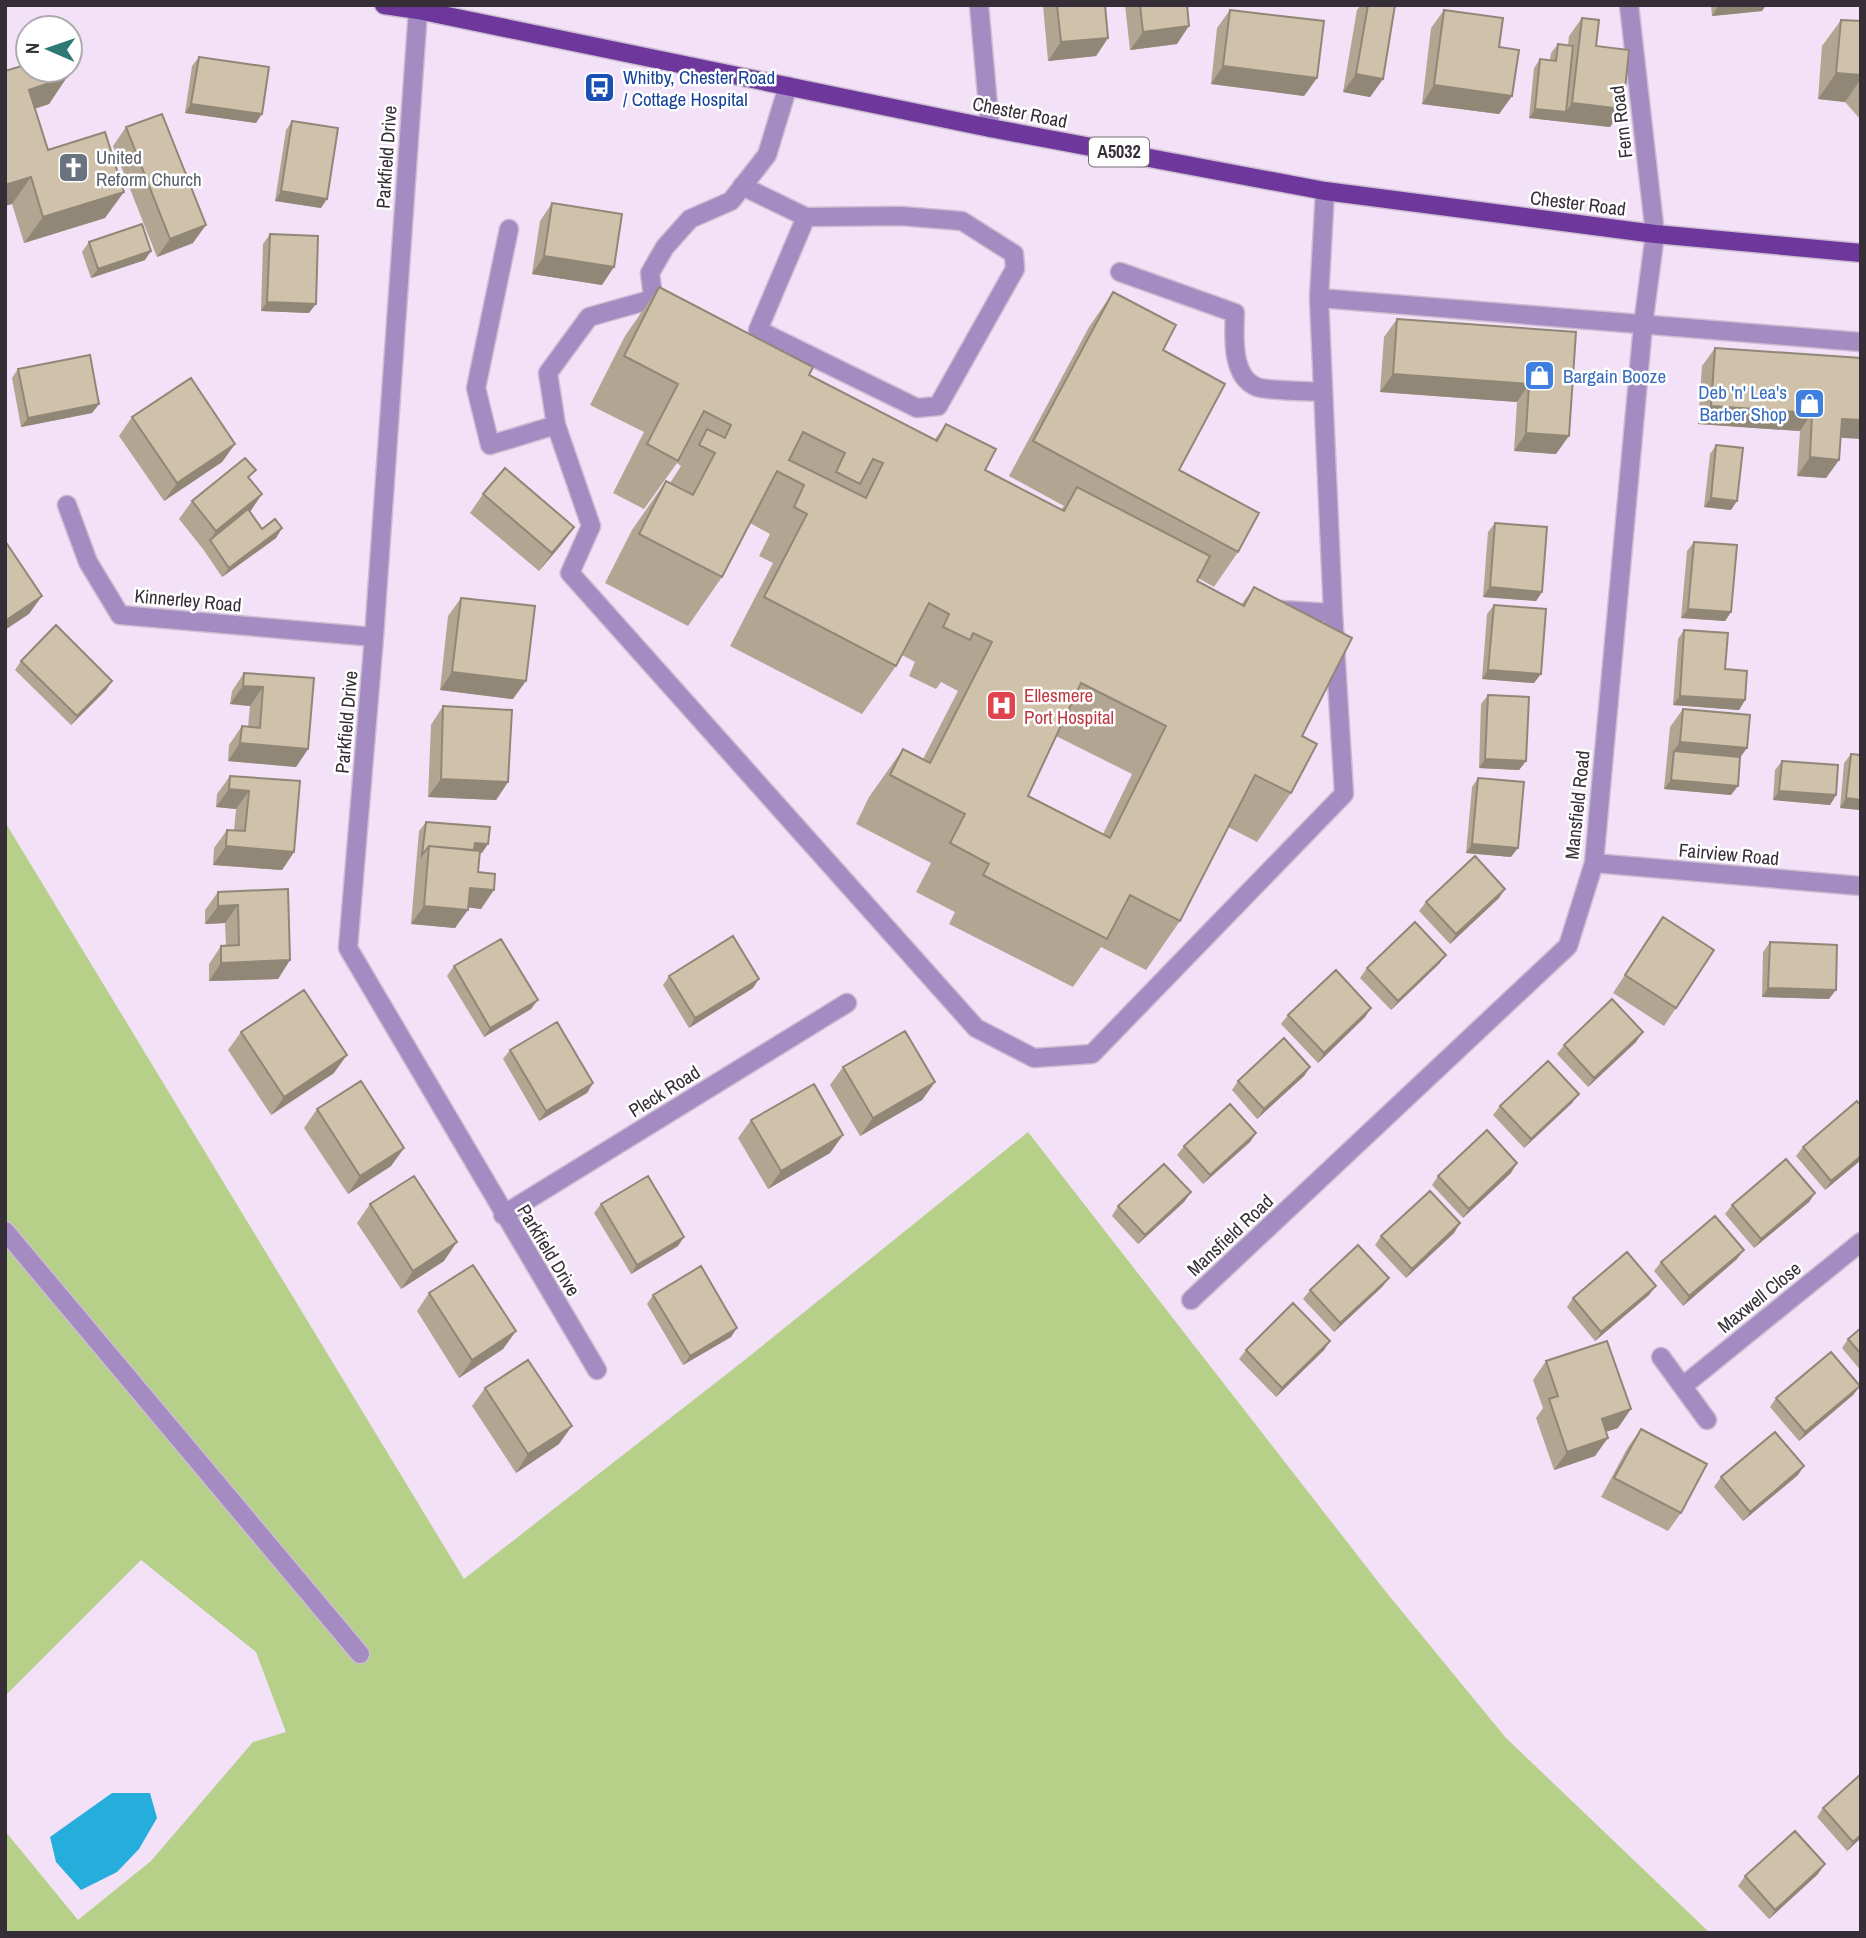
<svg xmlns="http://www.w3.org/2000/svg" width="1866" height="1938" font-family="'Archivo Narrow',sans-serif">
	<rect width="100%" height="100%" fill="#f2e1f7"/>
	<!-- green -->
	<path fill="#b6cf89" d="M5,822L464,1579L746,1359L1028,1132L1386,1592L1506,1738L1710,1933H5V1831L78,1920L151,1861L253,1742L286,1732L256,1652L141,1560L5,1696Z"/>
	<!-- water -->
	<path fill="#25addc" d="M112,1793H150L157,1818L139,1849L117,1872L81,1890L56,1862L50,1837Z"/>
	<g fill="none" stroke-linecap="round" stroke-linejoin="round">
		<defs>
			<path id="service" d="M742,186L806,217L901,216L962,221L1014,254L1015,269L938,406L917,408L758,330L806,217
				M1325,191L1319,298L1861,342
				M509,229L476,388L490,445L556,425
				M1120,272L1235,313C1234,336 1231,377 1257,387C1267,391 1310,391 1323,392
				M1319,298L1333,613
				M653,299L589,317L548,373L556,425L591,526L570,573L976,1028L1034,1058L1092,1054L1344,794L1333,613L1279,610
				M656,320L650,273L665,247L690,219L731,201L767,155L788,86
				M5,1231L360,1654"/>
			<path id="minor" d="M979,5L990,128
				M418,10L374,637L348,948L597,1370
				M67,505L88,562L120,615L374,637
				M1594,863L1861,886
				M503,1215L847,1003
				M1191,1300L1568,946L1594,863L1643,325L1655,234L1629,5
				M1661,1357L1707,1420
				M1683,1386L1861,1242"/>
			<path id="primary" d="M384,5L418,10L990,128L1325,191L1655,234L1861,253"/>
		</defs>
		<!-- service casing -->
		<use href="#service" stroke="#ccbdd0" stroke-width="21"/>
		<!-- minor casing -->
		<use href="#minor" stroke="#ccbdd0" stroke-width="21"/>
		<!-- primary casing -->
		<use href="#primary" stroke="#ccbdd0" stroke-width="21"/>
		<!-- service -->
		<use href="#service" stroke="#a48bc2" stroke-width="18"/>
		<!-- minor -->
		<use href="#minor" stroke="#a48bc2" stroke-width="18"/>
		<!-- primary -->
		<use href="#primary" stroke="#6d379c" stroke-width="18"/>
	</g>
	<!-- wall -->
	<path fill="#b2a692" fill-rule="evenodd" d="M1043,5H1105L1108,38L1096,56L1048,61Z
		M1125,5H1187L1177,44L1130,50Z
		M1361,5H1395L1383,79L1370,97L1343,92L1357,10Z
		M1711,5H1766L1762,11L1712,16Z
		M1230,10L1317,78L1304,96L1211,84L1217,28Z
		M1444,10L1512,96L1499,114L1422,104L1431,28Z
		M1582,18L1596,46L1610,127L1529,118L1534,68L1540,59L1550,60L1551,53L1558,44L1568,45L1569,36Z
		M1841,20L1861,21V120L1845,102L1818,99L1822,46Z
		M199,57L256,123L185,113L192,66Z
		M5,71L67,77L49,104L35,109L48,150L105,218L24,243L12,204Z
		M292,121L321,208L275,201L286,130Z
		M126,127L193,243L157,257L113,146Z
		M552,203L602,285L532,274L540,221Z
		M270,234L309,313L261,311L263,244Z
		M89,242L145,260L91,278L82,252Z
		M659,287L809,375L935,439L946,424L985,470L1061,509L1064,506L1009,476L1089,327L1113,292L1163,350L1179,470L1238,552L1214,587L1198,578L1197,581L1241,605L1254,587L1302,736L1291,793L1257,842L1228,827L1180,921L1146,970L1101,947L1073,987L949,924L955,912L916,892L931,863L856,824L869,797L903,749L923,759L958,691L941,682L936,689L909,676L915,662L902,655L896,666L862,714L730,646L773,563L759,556L770,534L750,523L722,577L688,626L605,583L632,530L666,481L670,483L681,466L677,463L644,509L613,493L644,432L590,405L625,336ZM1056,736L1132,774L1103,834L1028,796Z
		M1397,319L1576,332L1556,454L1514,451L1517,402L1380,392L1384,337Z
		M1715,348L1861,358L1840,438L1839,460L1826,478L1797,476L1800,431L1698,424L1702,366Z
		M18,369L99,404L92,413L21,427L12,378Z
		M132,417L235,444L222,462L164,501L119,436Z
		M1716,445L1731,510L1704,507L1710,454Z
		M249,479L262,494L250,512L262,529L282,528L276,538L222,577L203,549L179,519L192,501Z
		M483,494L574,527L561,545L539,571L470,513Z
		M1495,523L1542,592L1536,601L1483,597L1488,532Z
		M1694,542L1731,612L1725,621L1681,618L1687,551Z
		M461,598L513,699L440,690L448,616Z
		M1494,605L1534,683L1482,679L1487,614Z
		M1684,630L1745,700L1739,710L1673,705L1678,639Z
		M21,661L112,681L106,690L71,725L15,670Z
		M244,673L314,678L308,749L296,767L228,761L229,745L242,726L248,727L250,706L230,704L232,691Z
		M1488,695L1526,761L1519,770L1479,768L1481,704Z
		M443,706L508,782L496,800L428,797L431,725Z
		M1683,709L1740,757L1731,795L1664,789L1670,727Z
		M1851,754L1861,755V810L1840,808L1844,763Z
		M1782,761L1836,795L1830,805L1773,800L1775,770Z
		M230,776L300,781L294,852L282,870L213,865L214,848L227,830H234L236,809L216,807L217,794Z
		M1478,778L1511,857L1466,853L1472,787Z
		M426,822L482,853H480L478,872L481,909L468,907L455,928L411,924L419,831Z
		M288,889L290,960L278,979L209,981V964L221,946H226L225,923L205,924V910L218,892Z
		M1499,898L1450,944L1419,911L1426,902Z
		M1663,917L1676,1008L1664,1026L1613,993Z
		M1770,942L1829,999L1762,997L1763,952Z
		M1446,955L1439,964L1391,1010L1360,978L1367,968Z
		M454,966L531,1009L484,1037L447,976Z
		M669,976L753,988L689,1028L663,985Z
		M1371,1008L1365,1017L1318,1063L1281,1024L1288,1015Z
		M241,1032L334,1073L271,1115L228,1050Z
		M1636,1042L1588,1087L1557,1054L1564,1045Z
		M510,1050L593,1083L587,1093L539,1121L503,1059Z
		M843,1067L935,1082L922,1100L860,1136L830,1085Z
		M1310,1067L1304,1076L1257,1119L1232,1090L1238,1081Z
		M1572,1103L1524,1148L1493,1115L1500,1106Z
		M1861,1106V1160L1825,1190L1796,1156L1803,1147Z
		M317,1109L404,1148L391,1166L348,1194L304,1128Z
		M751,1120L843,1135L830,1153L768,1189L738,1138Z
		M1256,1133L1250,1142L1203,1184L1177,1155L1184,1146Z
		M1511,1173L1463,1218L1432,1185L1438,1176Z
		M1191,1192L1184,1202L1138,1244L1112,1216L1118,1206Z
		M1815,1193L1809,1202L1754,1248L1725,1214L1732,1205Z
		M370,1204L444,1261L401,1289L357,1223Z
		M601,1204L678,1246L631,1274L594,1213Z
		M1460,1223L1454,1233L1406,1278L1375,1245L1381,1236Z
		M1737,1259L1683,1306L1654,1271L1661,1262Z
		M1389,1278L1382,1287L1334,1332L1303,1299L1310,1290Z
		M429,1293L516,1331L503,1349L459,1378L417,1311Z
		M653,1295L731,1337L683,1365L647,1304Z
		M1649,1295L1595,1341L1567,1307L1573,1298Z
		M1861,1328V1371L1842,1348L1848,1339Z
		M1330,1341L1324,1350L1276,1397L1239,1359L1246,1350Z
		M1546,1361L1618,1428L1606,1432L1595,1456L1554,1470L1536,1418L1543,1408L1533,1380Z
		M1860,1386L1853,1395L1799,1441L1770,1407L1776,1398Z
		M485,1388L559,1444L516,1473L472,1406Z
		M1641,1429L1681,1513L1668,1531L1601,1497L1628,1447Z
		M1798,1475L1743,1521L1714,1487L1721,1477Z
		M1861,1774V1838L1847,1851L1817,1817L1823,1808Z
		M1818,1874L1769,1919L1738,1886L1745,1876Z"/>
	<!-- shaded-wall -->
	<path fill="#918777" d="M732,5H756L755,7Z
		M1730,5H1766L1762,11L1712,16L1718,6Z
		M1189,26L1177,44L1130,50L1143,32Z
		M1108,38L1096,56L1048,61L1061,42Z
		M1223,66L1317,78L1304,96L1211,84Z
		M1836,73L1861,75V79L1845,102L1818,99Z
		M1356,74L1383,79L1370,97L1343,92Z
		M67,77L49,104L10,116L29,90Z
		M1434,85L1512,96L1499,114L1422,104Z
		M1572,103L1623,109L1610,127L1529,118L1535,109L1566,112Z
		M191,104L262,114L256,123L185,113Z
		M31,177L12,204L5,206V185Z
		M281,191L327,199L321,208L275,201Z
		M124,192L105,218L24,243L43,217Z
		M206,225L193,243L157,257L170,239Z
		M151,251L145,260L91,278L98,269Z
		M544,256L614,267L602,285L532,274Z
		M267,302L316,304L309,313L261,311Z
		M1393,374L1529,384L1517,402L1380,392Z
		M99,404L92,413L21,427L28,418Z
		M1711,406L1812,413L1800,431L1698,424Z
		M1842,419L1861,420V439L1829,437Z
		M1526,433L1569,436L1556,454L1514,451Z
		M235,444L222,462L164,501L177,483Z
		M1810,457L1839,460L1826,478L1797,476Z
		M262,494L249,513L210,540L216,531Z
		M1711,498L1737,501L1731,510L1704,507Z
		M574,527L561,545L539,571L552,553Z
		M282,528L276,538L222,577L229,568Z
		M1490,587L1542,592L1536,601L1483,597Z
		M42,596L29,614L5,630V621Z
		M1688,609L1731,612L1725,621L1681,618Z
		M1488,670L1541,674L1534,683L1482,679Z
		M452,672L526,681L513,699L440,690Z
		M112,681L106,690L71,725L77,716Z
		M243,686L263,687L250,706L230,704Z
		M1680,696L1745,700L1739,710L1673,705Z
		M1680,742L1747,748L1734,766L1674,751L1667,760Z
		M240,743L308,749L296,767L228,761Z
		M1485,759L1526,761L1519,770L1479,768Z
		M441,779L508,782L496,800L428,797Z
		M1671,780L1738,786L1731,795L1664,789Z
		M229,789L249,791L236,809L216,807Z
		M1779,791L1836,795L1830,805L1773,800Z
		M1846,798L1861,800V810L1840,808Z
		M475,843L488,844L482,853L468,852Z
		M1472,844L1518,848L1511,857L1466,853Z
		M226,846L294,852L282,870L213,865Z
		M470,888L494,890L481,909L457,906Z
		M1505,889L1499,898L1450,944L1456,934Z
		M238,905L225,923L205,924L218,906Z
		M424,906L468,910L455,928L411,924Z
		M1446,955L1439,964L1391,1010L1398,1001Z
		M290,960L278,979L209,981L221,963Z
		M759,979L753,988L689,1028L695,1018Z
		M1768,988L1836,990L1829,999L1762,997Z
		M538,1000L531,1009L484,1037L490,1028Z
		M1371,1008L1365,1017L1318,1063L1324,1053Z
		M1643,1032L1636,1042L1588,1087L1594,1078Z
		M347,1055L334,1073L271,1115L284,1097Z
		M1310,1067L1304,1076L1257,1119L1264,1109Z
		M935,1082L922,1100L860,1136L873,1118Z
		M593,1083L587,1093L539,1121L546,1111Z
		M1579,1094L1572,1103L1524,1148L1531,1139Z
		M1256,1133L1250,1142L1203,1184L1210,1175Z
		M843,1135L830,1153L768,1189L781,1171Z
		M404,1148L391,1166L348,1194L360,1176Z
		M1861,1156V1160L1825,1190L1831,1181Z
		M1517,1163L1511,1173L1463,1218L1469,1209Z
		M1191,1192L1184,1202L1138,1244L1145,1235Z
		M1815,1193L1809,1202L1754,1248L1761,1239Z
		M1460,1223L1454,1233L1406,1278L1412,1269Z
		M684,1237L678,1246L631,1274L637,1265Z
		M457,1242L444,1261L401,1289L413,1271Z
		M1744,1250L1737,1259L1683,1306L1689,1296Z
		M1389,1278L1382,1287L1334,1332L1340,1323Z
		M1656,1286L1649,1295L1595,1341L1601,1332Z
		M737,1328L731,1337L683,1365L690,1356Z
		M516,1331L503,1349L459,1378L472,1360Z
		M1330,1341L1324,1350L1276,1397L1282,1388Z
		M1860,1386L1853,1395L1799,1441L1805,1432Z
		M1631,1409L1618,1428L1589,1437L1602,1419Z
		M572,1426L559,1444L516,1473L528,1454Z
		M1608,1438L1595,1456L1554,1470L1567,1452Z
		M1804,1466L1798,1475L1743,1521L1750,1512Z
		M1861,1835V1838L1847,1851L1853,1842Z
		M1825,1864L1818,1874L1769,1919L1775,1910Z"/>
	<!-- building -->
	<path fill="#cfc1aa" stroke="#918777" stroke-width="2" fill-rule="evenodd" d="M1057,5H1105L1108,38L1061,42Z
		M1140,5H1187L1189,26L1143,32Z
		M1368,5H1395L1383,79L1356,74Z
		M1230,10L1324,21L1317,78L1223,66Z
		M1444,10L1503,18L1499,47L1519,50L1512,96L1434,85Z
		M1582,18L1599,20L1596,46L1629,50L1623,109L1572,103Z
		M1841,20L1861,21V75L1836,73Z
		M1558,44L1573,46L1566,112L1535,109L1540,59L1556,61Z
		M199,57L269,67L262,114L191,104Z
		M28,64V70H65L67,77L29,90L48,150L105,132L124,192L43,217L31,177L5,185V71Z
		M162,114L206,225L170,239L126,127Z
		M292,121L338,128L327,199L281,191Z
		M552,203L622,214L614,267L544,256Z
		M142,224L151,251L98,269L89,242Z
		M270,234L318,236L316,304L267,302Z
		M659,287L813,367L809,375L937,441L946,424L996,449L985,470L1064,511L1077,487L1210,556L1197,581L1244,606L1254,587L1352,638L1302,736L1317,744L1291,793L1255,775L1180,921L1130,895L1107,939L983,875L989,864L950,843L965,814L890,775L903,749L930,763L992,642L973,633L970,640L943,627L949,614L929,603L896,666L764,597L807,514L794,507L804,485L777,471L722,577L639,534L666,481L693,495L715,453L699,445L707,429L725,438L731,425L704,411L678,461L647,444L678,384L624,356ZM803,432L845,453L836,472L860,484L873,459L883,463L866,498L789,460ZM1081,683L1166,726L1110,838L1028,796Z
		M1113,292L1176,325L1163,350L1225,384L1179,470L1259,513L1238,552L1033,441Z
		M1397,319L1576,332L1569,436L1526,433L1529,384L1393,374Z
		M1715,348L1861,358V420L1842,419L1839,460L1810,457L1812,413L1711,406Z
		M90,355L99,404L28,418L18,369Z
		M191,378L235,444L177,483L132,417Z
		M1716,445L1743,448L1737,501L1711,498Z
		M245,458L256,470L248,477L262,494L216,531L192,501Z
		M505,468L574,527L552,553L483,494Z
		M248,509L262,529L275,519L282,528L229,568L210,540Z
		M1495,523L1547,527L1542,592L1490,587Z
		M5,541L42,596L5,621Z
		M1694,542L1737,545L1731,612L1688,609Z
		M461,598L535,606L526,681L452,672Z
		M1494,605L1546,609L1541,674L1488,670Z
		M56,625L112,681L77,716L21,661Z
		M1684,630L1728,633L1725,669L1747,671L1745,700L1680,696Z
		M244,673L314,678L308,749L240,743L242,726L260,728L263,687L243,686Z
		M1488,695L1529,697L1526,761L1485,759Z
		M443,706L512,710L508,782L441,779Z
		M1683,709L1750,715L1747,748L1680,742Z
		M1674,751L1740,757L1738,786L1671,780Z
		M1851,754L1861,755V800L1846,798Z
		M1782,761L1838,765L1836,795L1779,791Z
		M230,776L300,781L294,852L226,846L227,830L245,831L249,791L229,789Z
		M1478,778L1524,782L1518,848L1472,844Z
		M426,822L490,827L488,844L475,843L474,850L429,846L422,855Z
		M429,846L480,851L478,872L495,874L494,890L470,888L468,910L424,906Z
		M1475,856L1505,889L1456,934L1426,902Z
		M288,889L290,960L221,963V946L239,945L238,905L218,906V892Z
		M1663,917L1714,950L1676,1008L1625,975Z
		M1415,922L1446,955L1398,1001L1367,968Z
		M733,936L759,979L695,1018L669,976Z
		M501,939L538,1000L490,1028L454,966Z
		M1770,942L1837,945L1836,990L1768,988Z
		M1336,970L1371,1008L1324,1053L1288,1015Z
		M304,990L347,1055L284,1097L241,1032Z
		M1612,999L1643,1032L1594,1078L1564,1045Z
		M557,1022L593,1083L546,1111L510,1050Z
		M905,1031L935,1082L873,1118L843,1067Z
		M1284,1038L1310,1067L1264,1109L1238,1081Z
		M1548,1061L1579,1094L1531,1139L1500,1106Z
		M361,1081L404,1148L360,1176L317,1109Z
		M814,1084L843,1135L781,1171L751,1120Z
		M1857,1101L1861,1106V1156L1831,1181L1803,1147Z
		M1230,1104L1256,1133L1210,1175L1184,1146Z
		M1487,1130L1517,1163L1469,1209L1438,1176Z
		M1786,1159L1815,1193L1761,1239L1732,1205Z
		M1164,1164L1191,1192L1145,1235L1118,1206Z
		M414,1176L457,1242L413,1271L370,1204Z
		M648,1176L684,1237L637,1265L601,1204Z
		M1430,1191L1460,1223L1412,1269L1381,1236Z
		M1715,1216L1744,1250L1689,1296L1661,1262Z
		M1358,1245L1389,1278L1340,1323L1310,1290Z
		M1627,1252L1656,1286L1601,1332L1573,1298Z
		M473,1265L516,1331L472,1360L429,1293Z
		M701,1266L737,1328L690,1356L653,1295Z
		M1293,1303L1330,1341L1282,1388L1246,1350Z
		M1861,1328V1354L1848,1339Z
		M1607,1341L1631,1409L1602,1419L1608,1438L1567,1452L1549,1399L1558,1396L1546,1361Z
		M1831,1352L1860,1386L1805,1432L1776,1398Z
		M528,1360L572,1426L528,1454L485,1388Z
		M1641,1429L1707,1464L1681,1513L1614,1478Z
		M1775,1432L1804,1466L1750,1512L1721,1477Z
		M1861,1774V1835L1853,1842L1823,1808Z
		M1795,1831L1825,1864L1775,1910L1745,1876Z"/>
	<!-- icons -->
	<defs>
		<symbol id="bus-square" viewBox="-11 -11 22 22"><rect x="-9" y="-9" width="18" height="18" rx="4" fill="#1a4fb4" stroke="#fff"/><path d="M-5-6H5V4H4V6H2V4H-2V6H-4V4H-5ZM-3.5-4V0h7V-4ZM-3.5 1.2v1.5H-2V1.2ZM2 1.2v1.5H3.5V1.2Z" fill="#fff"/></symbol>
		<symbol id="church-square" viewBox="-11 -11 22 22"><rect x="-9" y="-9" width="18" height="18" rx="4" fill="#6b7280" stroke="#fff"/><path d="M-1.2-6h2.4v3.5h3.3v2.4h-3.3V6h-2.4V-.1h-3.3v-2.4h3.3Z" fill="#fff"/></symbol>
		<symbol id="shop-square" viewBox="-11 -11 22 22"><rect x="-9" y="-9" width="18" height="18" rx="4" fill="#3f7fe0" stroke="#fff"/><path d="M-5-2.5h2.3a2.7 3.5 0 0 1 5.4 0H5L5.5 6h-11ZM-1.5-2.5h3a1.5 2.3 0 0 0-3 0Z" fill="#fff"/></symbol>
		<symbol id="hospital-square" viewBox="-11 -11 22 22"><rect x="-9" y="-9" width="18" height="18" rx="4" fill="#e0444e" stroke="#fff"/><path d="M-5-5h3v3.5h4V-5h3V5h-3V1.5h-4V5h-3Z" fill="#fff"/></symbol>
	</defs>
	<g fill-rule="evenodd">
		<use href="#bus-square" x="582" y="70" width="35" height="35"/>
		<use href="#church-square" x="56" y="150" width="35" height="35"/>
		<use href="#shop-square" x="1522" y="358" width="35" height="35"/>
		<use href="#shop-square" x="1792" y="386" width="35" height="35"/>
		<use href="#hospital-square" x="984" y="688" width="35" height="35"/>
	</g>
	<g text-anchor="middle" stroke-width="5" stroke-linejoin="round" paint-order="stroke">
		<!-- shield labels -->
		<rect fill="#fff" stroke="#726d72" stroke-width="2" x="1089" y="137.5" width="60" height="29" rx="5"/>
		<g font-size="18" font-weight="bold" fill="#352e36">
			<text x="1119" y="158">A5032</text>
		</g>
		<!-- transit labels -->
		<g font-size="19" fill="#164399" stroke="#fff" text-anchor="start">
			<text x="623" y="84">Whitby, Chester Road<tspan x="623" dy="22">/ Cottage Hospital</tspan></text>
		</g>
		<!-- street labels -->
		<g font-size="19" fill="#352e36" stroke="#fff">
			<text transform="translate(1020 112) rotate(11)" y="7">Chester Road</text>
			<text transform="translate(1621 122) rotate(-97)" y="7">Fern Road</text>
			<text transform="translate(386 157) rotate(-86)" y="7">Parkfield Drive</text>
			<text transform="translate(1578 203) rotate(7)" y="7">Chester Road</text>
			<text transform="translate(188 600) rotate(5)" y="7">Kinnerley Road</text>
			<text transform="translate(346 722) rotate(-85)" y="7">Parkfield Drive</text>
			<text transform="translate(1577 805) rotate(-84)" y="7">Mansfield Road</text>
			<text transform="translate(1729 854) rotate(5)" y="7">Fairview Road</text>
			<text transform="translate(664 1091) rotate(-32)" y="7">Pleck Road</text>
			<text transform="translate(1230 1235) rotate(-43)" y="7">Mansfield Road</text>
			<text transform="translate(549 1250) rotate(59)" y="7">Parkfield Drive</text>
			<text transform="translate(1759 1297) rotate(-39)" y="7">Maxwell Close</text>
		</g>
		<!-- worship labels -->
		<g font-size="19" fill="#5b616d" stroke="#fff" text-anchor="start">
			<text x="96" y="164">United<tspan x="96" dy="22">Reform Church</tspan></text>
		</g>
		<!-- shop labels -->
		<g font-size="19" fill="#366cbe" stroke="#fff" text-anchor="start">
			<text x="1563" y="383">Bargain Booze</text>
			<text x="1787" y="399" text-anchor="end">Deb 'n' Lea's<tspan x="1787" dy="22">Barber Shop</tspan></text>
		</g>
		<!-- health labels -->
		<g font-size="19" fill="#be3a42" stroke="#fff" text-anchor="start">
			<text x="1024" y="702">Ellesmere<tspan x="1024" dy="22">Port Hospital</tspan></text>
		</g>
	</g>
	<!-- border -->
	<rect width="1866" height="1938" fill="none" stroke="#352e36" stroke-width="14"/>
	<!-- north arrow -->
	<g transform="translate(49 49) rotate(272)"><circle r="33" fill="#ffffff" stroke="#aeabaf" stroke-width="2"/>
	<path d="M0-5L12 26L0 18L-12 26Z" fill="#2e7876"/>
	<text y="-10" font-size="19" font-weight="bold" text-anchor="middle" fill="#352e36">N</text>
	</g>
</svg>
